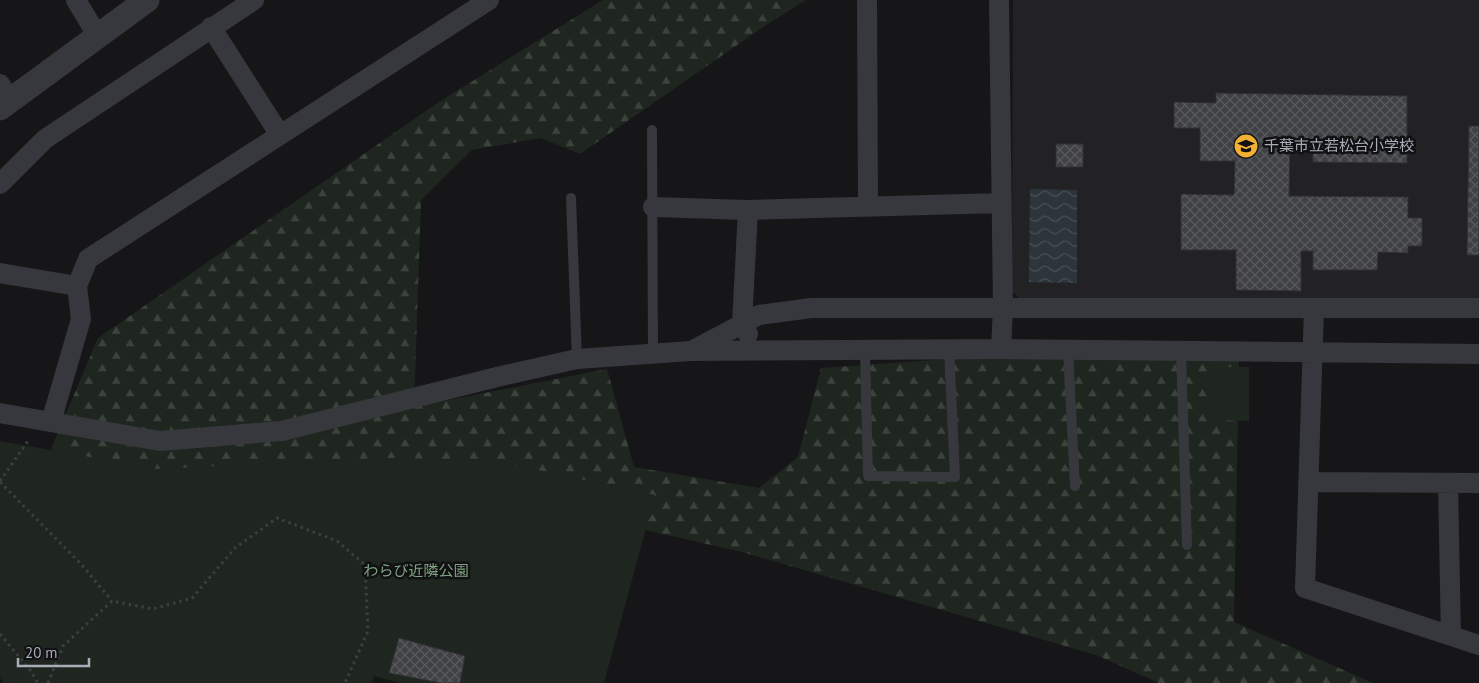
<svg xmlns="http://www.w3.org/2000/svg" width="1479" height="683" font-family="'PT Sans','Noto Sans JP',sans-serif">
	<defs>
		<pattern id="forest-firs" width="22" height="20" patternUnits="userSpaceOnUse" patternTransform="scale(1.25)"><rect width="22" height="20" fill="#1e261f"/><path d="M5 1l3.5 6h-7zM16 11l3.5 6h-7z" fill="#3c433d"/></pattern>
		<pattern id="water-waves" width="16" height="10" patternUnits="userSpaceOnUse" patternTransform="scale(1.25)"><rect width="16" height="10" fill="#2c353c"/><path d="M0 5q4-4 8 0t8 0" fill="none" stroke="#485056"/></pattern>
		<pattern id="building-cross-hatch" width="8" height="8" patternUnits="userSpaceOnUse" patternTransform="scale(1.25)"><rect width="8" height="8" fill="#404145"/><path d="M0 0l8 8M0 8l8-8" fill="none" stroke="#595a5e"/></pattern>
	</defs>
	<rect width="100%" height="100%" fill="#161618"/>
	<!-- built -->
	<path fill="#222225" d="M1013,0H1479V304L1021,301L1012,291Z"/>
	<!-- forest -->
	<path fill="url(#forest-firs)" d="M603,0H806L766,25L580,154L541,138L472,150L421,200L414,407L607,369L634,467L759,488L798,457L821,368L991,356L1239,361L1234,622L1373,683H1159L1096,655L742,552L421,479L348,499L46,461L98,338L439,102Z"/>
	<!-- park -->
	<path fill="#1e261f" d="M1208,367H1249V421L1208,420Z
		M0,441L157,469L383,458L492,460L655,495L604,683H400L374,676L372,683H4L0,678Z"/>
	<!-- water -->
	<path fill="url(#water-waves)" d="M1030,189L1077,190V283L1029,282Z"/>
	<!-- building -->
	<path fill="url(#building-cross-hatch)" stroke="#303034" d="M1216,93L1407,96V163L1313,162V140H1290L1289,196L1408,197V218H1422V246H1408V253L1378,252L1377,270H1313V251H1301V291L1236,290V250H1181V194L1234,195L1235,161H1200V128H1174V102L1216,103Z
		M1469,126H1479V255H1467Z
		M1056,144H1083V167H1056Z
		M399,638L465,656L460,683H441L389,673Z"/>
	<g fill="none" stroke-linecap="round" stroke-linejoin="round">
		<!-- path -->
		<path stroke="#3d3f44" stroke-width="3" stroke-dasharray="2.5 4" stroke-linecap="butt" d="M0,481L28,441
			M0,482L81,564L112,601
			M0,634L30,670L38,683
			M48,683L63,646L112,601L153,609L192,598L235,548L277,518L337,541L365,565L368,631L345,683"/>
		<!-- service -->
		<path stroke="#37383d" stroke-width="10" d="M652,130L653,354
			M571,198L577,359
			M865,350L868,476L955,477L949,350
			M1068,350L1075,486
			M1181,351L1187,545"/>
		<!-- minor -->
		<path stroke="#37383d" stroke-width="20" d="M76,0L97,35
			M867,0L868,206
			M999,0L1003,308L1001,349
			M211,27L280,135
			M0,84L10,100
			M0,184L45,139L254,0
			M653,207L748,210L1001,203
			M0,273L77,286
			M1314,308L1305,588L1479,645
			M748,334L742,324L748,210
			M695,349L759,315L811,308H1479
			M0,413L160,441L282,431L497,377L577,359L691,351L1001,349L1479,354
			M51,422L81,319L77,286L88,259L489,0
			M1308,482L1479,483
			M1448,483L1451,636"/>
		<!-- tertiary -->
		<path stroke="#37383d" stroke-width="25" d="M0,108L147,0"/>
	</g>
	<!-- icons -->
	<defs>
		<symbol id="school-disc" viewBox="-11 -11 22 22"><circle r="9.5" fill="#f2b134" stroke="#111113"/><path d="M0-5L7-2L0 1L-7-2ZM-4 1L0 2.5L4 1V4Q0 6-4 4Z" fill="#111"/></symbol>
	</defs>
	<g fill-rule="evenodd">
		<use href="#school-disc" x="1232" y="132" width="28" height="28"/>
	</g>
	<g text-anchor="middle" stroke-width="5" stroke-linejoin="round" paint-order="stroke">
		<!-- poi labels -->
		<g font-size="15" fill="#a8adb8" stroke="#111113" text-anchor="start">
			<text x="1264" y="151">千葉市立若松台小学校</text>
		</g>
		<!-- park labels -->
		<g font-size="15" fill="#7fa381" stroke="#111113">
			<text x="416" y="576">わらび近隣公園</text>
		</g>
	</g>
	<!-- scale -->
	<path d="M18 658v8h71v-8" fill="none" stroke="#a8adb8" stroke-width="2.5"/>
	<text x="25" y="658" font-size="15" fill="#a8adb8" stroke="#111113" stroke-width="4" paint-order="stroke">20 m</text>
</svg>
